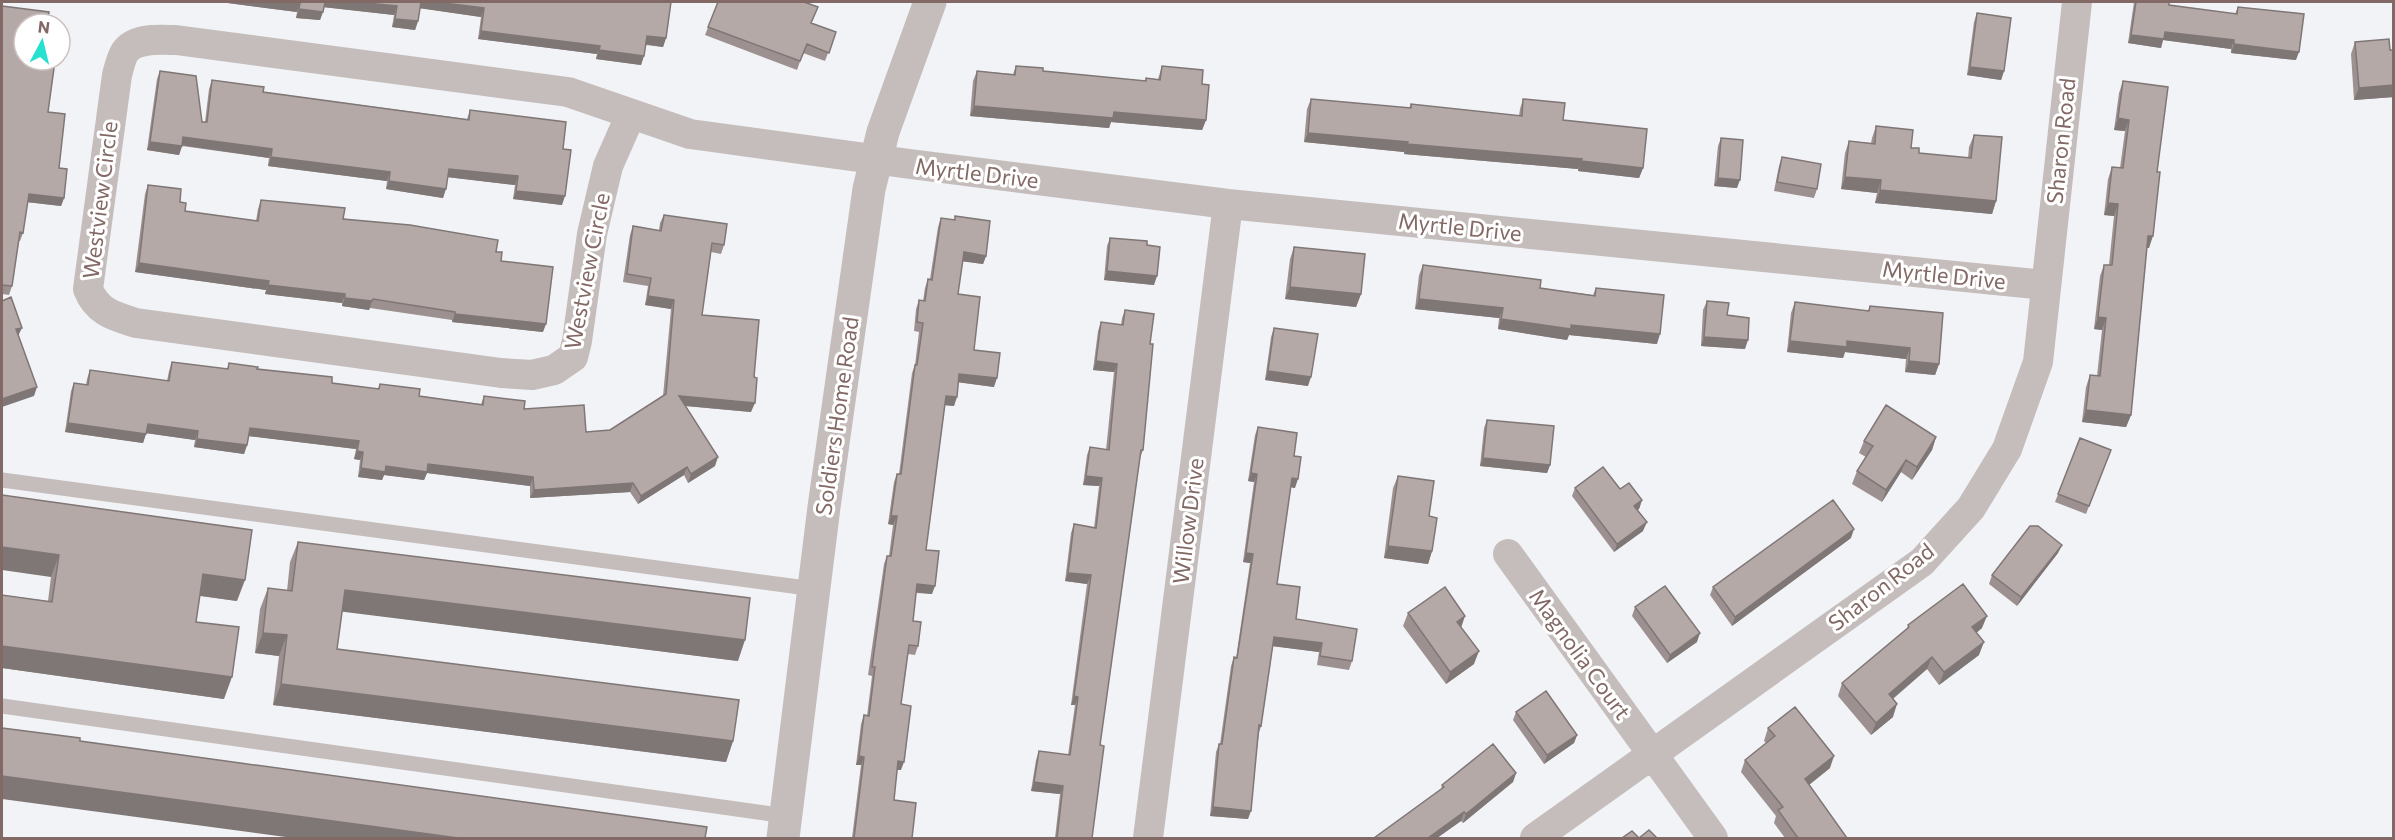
<svg xmlns="http://www.w3.org/2000/svg" width="2395" height="840" font-family="Commissioner,sans-serif">
	<rect width="100%" height="100%" fill="#f2f3f6"/>
	<g fill="none" stroke-linecap="round" stroke-linejoin="round">
		<!-- service -->
		<path stroke="#c5bdbc" stroke-width="15" d="M2,480L814,589
			M2,706L786,816"/>
		<!-- minor -->
		<path stroke="#c5bdbc" stroke-width="30" d="M631,114L608,166L592,234L577,341L573,357L554,370L532,375L501,373L136,323C114,316 97,312 88,289L117,75C119,68 121,58 125,52C135,37 160,40 176,40L568,92L690,134L910,164L1228,204L2046,285
			M1508,554L1713,838
			M1148,838L1228,204
			M1535,838L1922,562L1971,508L2007,449L2038,362L2077,2"/>
		<!-- tertiary -->
		<path stroke="#c5bdbc" stroke-width="33" d="M783,838L824,507L869,189L883,132L930,2"/>
	</g>
	<!-- wall -->
	<path fill="#9c9190" d="M220,2H671L666,38L663,47L646,45L641,65L596,59L597,54L478,39L481,17L420,8L418,21L415,30L392,27L394,15L324,7L320,20L296,18L297,12Z
		M718,2L812,23L836,32L825,61L803,53L797,70L705,35Z
		M2134,2H2169V5L2235,14L2238,7L2296,60L2231,53V49L2163,40L2161,48L2128,43Z
		M2,6L42,66L48,112L64,198L61,206L27,202L23,233L20,241H19L12,286L9,295L2,294Z
		M1977,13L2004,71L2001,80L1967,75L1974,22Z
		M2355,42L2390,50H2394V97L2354,100L2351,54Z
		M1016,66L1043,71L1145,81L1146,78L1158,79L1162,66L1202,84L1206,120L1202,130L1111,122L1109,128L970,116L973,81L977,71L1013,74Z
		M160,71L202,122H205L209,89L212,80L263,92L467,119L470,110L563,149L562,205L513,199L515,185L448,177L443,198L386,189L387,181L268,166L269,158L182,146L179,155L147,150L157,79Z
		M2123,81L2157,172L2149,248H2147L2131,415L2126,427L2082,422L2086,387L2090,375L2097,376L2102,330L2094,329L2100,276L2104,265H2109L2114,216L2104,215L2108,179L2112,167L2120,168L2125,131L2114,130L2119,93Z
		M1311,99L1409,108L1411,104L1519,116L1520,109L1523,99L1563,120L1643,168L1639,178L1578,171V169L1404,154V152L1304,142L1307,109Z
		M1876,126L1919,153L1968,158L1969,147L1974,135L1996,201L1992,214L1875,203L1877,193L1841,189L1845,153L1849,141L1871,143L1872,138Z
		M1721,138L1737,188L1714,186L1718,146Z
		M1782,157L1817,189L1814,198L1774,191L1779,166Z
		M148,185L180,202L185,211L256,221L258,209L261,200L496,252L501,261L543,332L452,322V320L370,308L369,310L342,306V303L265,294L266,290L135,272L145,194Z
		M664,215L724,245L721,254L711,252L702,315L754,377L751,412L685,406L715,466L688,483L684,475L638,504L630,492L530,498V486L491,481L427,473L424,480L384,475L382,480L358,477L360,460L354,459L356,449L249,436L247,445L244,454L194,447L195,440L146,433L143,443L65,432L71,391L74,383L86,385L87,379L90,370L167,381L169,371L172,362L227,369L229,363L332,383L378,389L380,384L419,396L481,404L484,396L524,409L586,432L610,430L663,396L671,309L645,305L648,286L623,282L630,235L633,226L659,230L660,223Z
		M955,216L986,256L983,264L962,261L958,294L974,350L994,387L958,382L954,406L945,405L926,550L932,594L916,593L913,621L918,646L915,655L908,654L901,704V770H897L894,800L912,838H852L861,765H856L861,724L864,715L867,716L872,676L868,675L884,564L887,556H889L893,525L888,524L894,482L897,474H899L912,373L915,365L919,332L914,331L916,309L919,300L923,301L925,288L928,279H930L938,227L941,218L954,220Z
		M1110,238L1147,245L1154,285L1104,280L1107,246Z
		M1294,247L1361,294L1356,307L1285,299L1290,259Z
		M1423,265L1540,288L1593,295L1596,288L1657,344L1569,335L1567,340L1498,329L1499,318L1415,309L1419,275Z
		M1707,301L1727,315L1745,349L1701,346L1703,310Z
		M1795,302L1868,311L1870,306L1939,364L1935,375L1905,372L1906,359L1845,352L1843,358L1787,352L1791,313Z
		M1125,310L1150,344L1143,450L1140,458L1100,745L1092,838H1055L1060,794L1031,791L1036,760L1039,751L1068,755L1075,705H1071L1087,584L1065,581L1071,533L1074,524L1094,528L1099,486L1083,485L1087,455L1090,447L1106,450L1114,372L1093,370L1098,331L1101,322L1121,325L1122,318Z
		M1274,328L1308,386L1265,380L1271,337Z
		M1487,420L1550,465L1547,473L1480,466L1484,428Z
		M1258,427L1294,456L1295,488L1291,487L1277,584L1296,619L1352,661L1349,670L1317,665L1319,652L1273,646L1261,726L1259,733L1248,819L1210,816L1216,752L1219,744H1220L1231,666L1234,657L1236,658L1250,563L1243,562L1254,482L1248,481L1255,435Z
		M1936,437L1932,450L1912,480L1901,472L1882,502L1852,484L1857,471L1866,457L1859,453L1864,441Z
		M2080,438L2111,450L2086,514L2055,502Z
		M1398,476L1429,516L1432,551L1428,564L1384,558L1393,488Z
		M1575,488L1620,489L1642,500L1639,509L1637,510L1643,531L1614,552L1572,496Z
		M2,495L237,601L200,596L196,622L224,699L2,668V595L48,601L51,577Z
		M1851,538L1732,626L1710,595L1713,587Z
		M298,542L738,661L342,611L337,649L733,741L726,762L273,705L279,656L255,653L260,609L268,588L287,591L290,562Z
		M2058,553L2017,606L1989,584L1992,575Z
		M1635,607L1697,642L1667,663L1632,616Z
		M1408,613L1461,627L1474,664L1446,684L1403,626Z
		M1908,625L1982,628L1976,633L1979,655L1939,685L1927,669L1893,699V717L1871,735L1838,696L1842,683L1907,629Z
		M1516,712L1577,735L1574,743L1544,764L1513,720Z
		M1768,728L1830,768L1809,785L1847,838H1785L1774,823L1776,816L1741,772L1745,760L1766,743L1764,741Z
		M1516,773L1513,782L1463,823L1461,821L1437,838H1374L1441,789L1442,785Z"/>
	<!-- shaded-wall -->
	<path fill="#7f7676" d="M134,2H147L134,3Z
		M220,2H286L300,3L297,12Z
		M324,2H355L397,6L394,15L322,7Z
		M420,2H436L484,8L481,17L418,8Z
		M299,9L323,12L320,20L296,18Z
		M395,19L418,21L415,30L392,27Z
		M481,31L600,46L597,54L478,39Z
		M2165,32L2234,40L2231,49L2163,40L2161,48L2128,43L2131,35Z
		M647,36L666,38L663,47L644,44Z
		M2234,44L2299,52L2296,60L2231,53Z
		M599,50L644,56L641,65L596,59Z
		M1970,67L2004,71L2001,80L1967,75Z
		M2394,85V97L2354,100L2359,88Z
		M974,106L1114,112L1206,120L1202,130L1111,122L1109,128L970,116Z
		M2118,118L2129,120L2125,131L2114,130Z
		M1308,133L1408,142L1404,152L1304,142Z
		M183,137L272,149L269,158L180,145Z
		M150,142L182,146L179,155L147,150Z
		M1407,144L1582,159L1578,169L1404,154Z
		M271,157L390,172L387,181L268,166Z
		M1581,161L1643,168L1639,178L1578,171Z
		M449,169L518,176L515,185L446,177Z
		M1845,177L1881,180L1877,193L1841,189Z
		M1718,178L1740,180L1737,188L1714,186Z
		M389,181L446,189L443,198L386,189Z
		M1880,190L1996,201L1992,214L1875,203Z
		M516,191L565,196L562,205L513,199Z
		M29,194L64,198L61,206L26,202Z
		M2108,203L2118,204L2114,216L2104,215Z
		M2148,236H2153L2149,248L2144,247Z
		M964,252L986,256L983,264L960,261Z
		M139,263L269,281L266,290L135,272Z
		M1107,271L1157,276L1154,285L1104,280Z
		M268,285L345,294L342,303L265,294Z
		M1290,287L1361,294L1356,307L1285,299Z
		M648,296L674,300L671,309L645,305Z
		M345,298L372,301L369,310L342,306Z
		M1419,299L1503,308L1499,318L1415,309Z
		M455,314L546,324L543,332L452,322Z
		M2098,317L2106,318L2102,330L2094,329Z
		M1501,319L1571,325L1660,334L1657,344L1569,335L1567,340L1498,329Z
		M22,328L18,336L16,329Z
		M1704,337L1748,340L1745,349L1701,346Z
		M1790,341H1847L1910,348L1906,359L1845,352L1843,358L1787,352Z
		M1096,361L1117,364L1114,372L1093,370Z
		M1909,361L1939,364L1935,375L1905,372Z
		M1268,371L1311,377L1308,386L1265,380Z
		M959,374L997,378L994,387L956,382Z
		M37,387L34,396L2,407V399Z
		M679,396L755,403L751,412L676,405Z
		M946,396L957,397L954,406L943,405Z
		M2086,410L2131,415L2126,427L2082,422Z
		M68,423L146,434L143,443L65,432Z
		M148,424L198,431L195,440L145,433Z
		M250,428L359,441L356,449L247,436Z
		M1936,437L1932,450L1912,480L1917,467Z
		M197,439L247,445L244,454L194,447Z
		M357,451L363,452L360,460L354,459Z
		M718,457L715,466L688,483L691,474Z
		M1483,458L1550,465L1547,473L1480,466Z
		M1906,460L1901,472L1882,502L1886,490Z
		M428,464L533,477L530,486L427,473L424,480L384,475L382,480L358,477L361,468Z
		M687,467L684,475L638,504L641,496Z
		M1251,473L1257,474L1254,482L1248,481Z
		M1086,476L1102,478L1099,486L1083,485Z
		M1292,478L1298,479L1295,488L1289,487Z
		M633,483L630,492L530,498L534,490Z
		M1642,500L1639,509L1631,514L1634,506Z
		M891,516H897L893,525L888,524Z
		M1647,522L1643,531L1614,552L1617,544Z
		M1854,529L1851,538L1732,626L1735,617Z
		M2062,545L2058,553L2017,606L2021,597Z
		M1388,546L1432,551L1428,564L1384,558Z
		M2,547L59,555L51,577L2,570Z
		M1246,553L1253,554L1250,563L1243,562Z
		M1068,573L1091,575L1087,584L1065,581Z
		M203,574L245,580L237,601L195,595Z
		M917,584L935,586L932,594L914,592Z
		M345,590L745,640L738,661L337,611Z
		M1465,616L1461,628L1457,622Z
		M1987,616L1982,628L1968,640L1972,627Z
		M263,633L287,635L279,656L255,653Z
		M1700,633L1697,642L1667,663L1670,655Z
		M1274,637L1322,643L1319,652L1271,646Z
		M1984,642L1979,655L1939,685L1944,672Z
		M2,646L232,677L224,699L2,668Z
		M1479,651L1474,664L1446,684L1450,672Z
		M1932,657L1927,669L1884,706L1889,694Z
		M281,684L733,741L726,762L273,705Z
		M1074,696L1078,697L1075,705H1071Z
		M1897,704L1893,717L1871,735L1876,723Z
		M1577,735L1574,743L1544,764L1547,755Z
		M859,756L864,757L861,765H856Z
		M1834,756L1830,768L1800,792L1805,779Z
		M898,761L904,762L901,770H895Z
		M1516,773L1513,782L1463,823L1466,814Z
		M2,776L458,838H293L2,799Z
		M1034,782L1063,786L1060,794L1031,791Z
		M1213,807L1251,811L1248,819L1210,816Z
		M1464,812L1461,821L1437,838H1428Z"/>
	<!-- building -->
	<path fill="#b5a9a8" stroke="#7f7676" stroke-width="1.5" d="M286,2H325L323,12L299,9L300,3Z
		M355,2H421L418,21L395,19L397,6Z
		M436,2H671L666,38L647,36L644,56L599,50L600,46L481,31L484,8Z
		M718,2H804L818,7L811,23L836,32L829,53L807,44L800,61L708,27Z
		M2136,2H2169V5L2237,14L2238,7L2304,14L2299,52L2234,44V40L2165,32L2164,39L2131,35Z
		M2,6L49,12L47,24H24V60H43L42,66L54,68L48,112L65,114L59,168L67,169L64,198L29,194L23,233L20,232L12,286L2,285Z
		M1977,13L2011,18L2004,71L1970,67Z
		M2389,39L2390,50H2394V85L2359,88L2355,42Z
		M1016,66L1043,68V71L1146,81V78L1160,80L1162,66L1203,70L1202,84L1209,85L1206,120L1114,112L1113,118L974,106L977,71L1015,75Z
		M160,71L196,76L202,122H207L212,80L264,87L263,92L469,120L470,110L566,122L563,149L571,150L565,196L516,191L518,176L449,169L446,189L389,181L390,172L271,157L272,149L183,137L182,146L150,142Z
		M2123,81L2168,87L2157,172H2160L2153,236H2148L2131,415L2086,410L2090,375L2100,376L2106,318L2098,317L2104,265H2112L2118,204L2108,203L2112,167L2123,168L2129,120L2118,118Z
		M1311,99L1411,108V104L1522,116L1523,99L1565,103L1563,120L1647,129L1643,168L1581,161L1582,159L1407,144L1408,142L1308,133Z
		M1876,126L1913,130L1911,148H1919V153L1971,158L1974,135L2002,137L1996,201L1880,190L1881,180L1845,177L1849,141L1875,144Z
		M1721,138L1743,140L1740,180L1718,178Z
		M1782,157L1821,164L1817,189L1777,182Z
		M148,185L181,189L180,202L186,203L185,211L258,221L261,200L345,208L343,219L410,225L498,240L496,252H502L501,261L553,267L546,324L455,314V312L373,299L372,301L345,298V294L268,285L269,281L139,263Z
		M664,215L727,224L724,245L712,243L702,315L759,320L754,377L757,378L755,403L679,396L718,457L691,474L687,467L641,496L633,483L534,490L533,477L494,472L428,464L427,472L386,466L385,472L361,468L363,452L357,451L359,441L250,428L247,445L197,439L198,431L148,424L146,434L68,423L74,383L88,385L90,370L169,381L172,362L228,369L229,363L258,367L257,369L332,377V383L379,389L380,384L420,389L419,396L483,405L484,396L525,401L524,409L584,405L586,432L610,430L666,394L674,300L648,296L651,278L627,274L633,226L661,231Z
		M955,216L990,221L986,256L964,252L958,294L980,297L974,350L1000,353L997,378L959,374L957,397L946,396L926,550L939,551L935,586L917,584L913,621L921,622L918,646L909,645L901,704L911,706L904,762L898,761L894,800L916,803L912,838H854L864,757L859,756L864,715L869,716L875,667H872L887,556H891L897,516H891L897,474H901L915,365H917L923,323L917,322L919,300L925,301L928,279L932,280L941,218L955,220Z
		M1110,238L1147,241V245L1160,247L1157,276L1107,271Z
		M1294,247L1365,254L1361,294L1290,287Z
		M1423,265L1541,280L1540,288L1595,296L1596,288L1664,295L1660,334L1571,325V329L1501,319L1503,308L1419,299Z
		M11,297L22,328L16,329L37,387L2,399V301Z
		M1707,301L1729,303L1727,315L1749,318L1748,340L1704,337Z
		M1795,302L1869,311L1870,306L1943,313L1939,364L1909,361L1910,348L1847,341V347L1790,341Z
		M1125,310L1154,314L1150,344H1153L1143,450H1141L1100,745L1104,746L1092,838H1057L1063,786L1034,782L1039,751L1070,755L1078,697L1074,696L1091,575L1068,573L1074,524L1096,528L1102,478L1086,476L1090,447L1109,450L1117,364L1096,361L1101,322L1123,325Z
		M1274,328L1318,334L1311,377L1268,371Z
		M1886,405L1936,437L1917,467L1906,460L1886,490L1857,471L1873,446L1864,441Z
		M1487,420L1554,426L1550,465L1483,458Z
		M1258,427L1297,433L1294,456L1301,457L1298,479L1292,478L1277,584L1300,587L1296,619L1357,629L1352,661L1320,656L1322,643L1274,637L1261,726L1259,725L1251,811L1213,807L1219,744H1222L1234,657L1237,658L1253,554L1246,553L1257,474L1251,473Z
		M2080,438L2111,450L2089,506L2058,494Z
		M1603,467L1620,489L1629,483L1642,500L1634,506L1647,522L1617,544L1575,488Z
		M1398,476L1434,481L1429,516L1437,518L1432,551L1388,546Z
		M2,495L252,530L245,580L203,574L196,622L239,627L232,677L2,646V595L52,602L59,555L2,547Z
		M1833,500L1854,529L1735,617L1713,587Z
		M2030,526H2038L2062,545L2021,597L1992,575Z
		M298,542L750,598L745,640L345,590L337,649L739,700L733,741L281,684L287,635L263,633L268,588L292,591Z
		M1963,584L1987,616L1972,627L1984,642L1944,672L1932,657L1889,694L1897,704L1876,723L1842,683L1909,627L1908,625Z
		M1665,586L1700,633L1670,655L1635,607Z
		M1445,587L1465,616L1457,622L1479,651L1450,672L1408,613Z
		M1546,691L1577,735L1547,755L1516,712Z
		M1795,707L1834,756L1805,779L1847,838H1798L1778,810L1783,807L1745,760L1775,736L1768,728Z
		M2,728L80,738V741L707,827L705,838H458L2,776Z
		M1493,744L1516,773L1466,814L1464,812L1428,838H1374L1444,787L1442,785Z
		M1649,830L1657,838H1622L1632,831L1639,838Z"/>
	<g text-anchor="middle" stroke-width="6" stroke-linejoin="round" paint-order="stroke">
		<!-- street labels -->
		<g font-size="22" fill="#836965" stroke="#fff">
			<text transform="translate(2061 141) rotate(-84)" y="8">Sharon Road</text>
			<text transform="translate(977 173) rotate(7)" y="8">Myrtle Drive</text>
			<text transform="translate(100 200) rotate(-83)" y="8">Westview Circle</text>
			<text transform="translate(1460 227) rotate(6)" y="8">Myrtle Drive</text>
			<text transform="translate(587 271) rotate(-79)" y="8">Westview Circle</text>
			<text transform="translate(1944 275) rotate(6)" y="8">Myrtle Drive</text>
			<text transform="translate(837 416) rotate(-82)" y="8">Soldiers Home Road</text>
			<text transform="translate(1188 521) rotate(-83)" y="8">Willow Drive</text>
			<text transform="translate(1881 587) rotate(-38)" y="8">Sharon Road</text>
			<text transform="translate(1580 654) rotate(54)" y="8">Magnolia Court</text>
		</g>
	</g>
	<!-- border -->
	<rect width="2395" height="840" fill="none" stroke="#836965" stroke-width="6"/>
	<!-- north arrow -->
	<g transform="translate(42 42) rotate(7)"><circle r="28" fill="#ffffff" stroke="#cdc3c1" stroke-width="1.5"/>
	<path d="M0-4.5L10 22L0 15L-10 22Z" fill="#27e1d0"/>
	<text y="-9" font-size="16" font-weight="bold" text-anchor="middle" fill="#836965">N</text>
	</g>
</svg>
